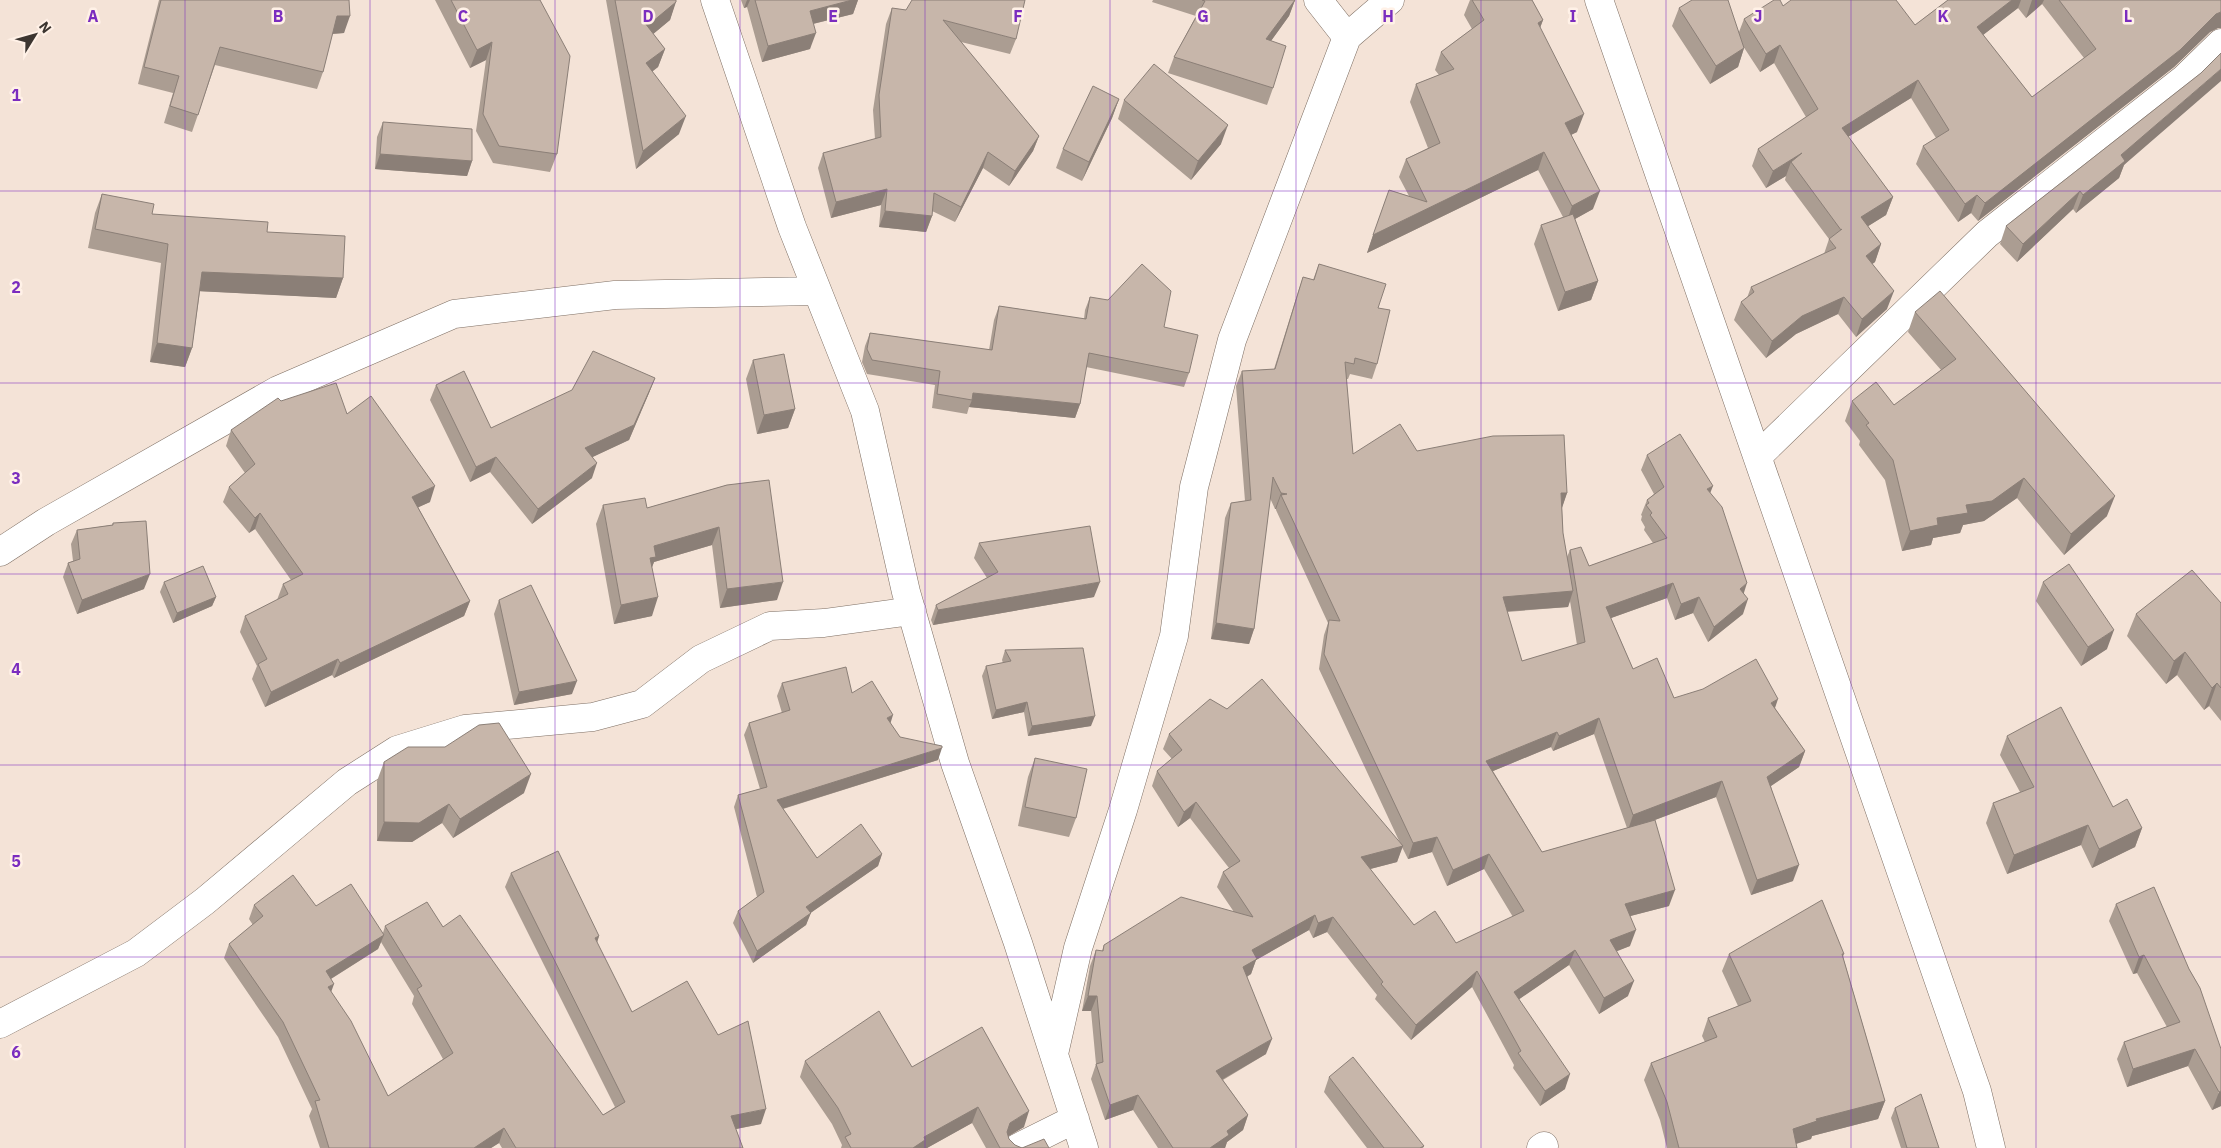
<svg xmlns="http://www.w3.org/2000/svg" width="2221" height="1148" font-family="'IBM Plex Sans',sans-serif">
	<rect width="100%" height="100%" fill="#f4e3d7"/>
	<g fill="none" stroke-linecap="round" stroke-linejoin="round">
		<defs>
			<path id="minor" d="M715,0L792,227L865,411L906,592L955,763L1018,943L1084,1148
				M1318,0L1347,37
				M1758,456L1987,234L2184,79L2221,43
				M0,552L46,522L278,390L454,314L615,295L817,291
				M0,1024L136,953L205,901L347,782L397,750L465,729L593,717L642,704L701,659L770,626L824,623L912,611
				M1054,1054L1078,948L1123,810L1174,636L1194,487L1232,340L1347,37L1390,0
				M1017,1148L1075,1119
				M1541,1148L1544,1146"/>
			<path id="tertiary" d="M1599,0L1977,1091L1991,1148"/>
		</defs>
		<!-- minor casing -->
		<use href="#minor" stroke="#7e6f64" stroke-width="29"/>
		<!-- tertiary casing -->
		<use href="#tertiary" stroke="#7e6f64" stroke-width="29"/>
		<!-- minor -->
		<use href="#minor" stroke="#fff" stroke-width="28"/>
		<!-- tertiary -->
		<use href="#tertiary" stroke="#fff" stroke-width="28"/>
	</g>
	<!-- wall -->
	<path fill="#ab9d92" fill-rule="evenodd" d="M159,0H349L344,33L332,34L323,72L317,89L215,65L192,132L164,123L173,93L138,84Z
		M435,0H540L557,154L550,172L493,163L476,131L486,60L470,68Z
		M606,0H676L670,20L653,34L665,49L658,67L652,72L679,134L636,169Z
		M741,0H858L853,14L813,24L810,49L762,62L747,7L744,8Z
		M1153,0H1295L1289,16L1271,41L1273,88L1267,105L1168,73L1174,57L1196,16L1152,2Z
		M1470,0H1532L1543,20L1540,28L1577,132L1571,135L1593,209L1575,219L1598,281L1591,300L1558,311L1534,244L1541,225L1563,217L1538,170L1367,253L1389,190L1409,196L1399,177L1406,159L1428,148L1410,102L1416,84L1439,75L1435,70L1441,52L1472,29L1464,15Z
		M1948,0H2221L2218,28L2210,32L2174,67L1978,221L1971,213L1958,222L1916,164L1923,146L1936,138L1911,98L1848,137L1893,197L1886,215L1868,226L1881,244L1875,262L1872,264L1887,309L1856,337L1838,314L1796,334L1766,358L1734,320L1741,302L1747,298L1751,287L1824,254L1829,239L1785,180L1786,176L1766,188L1752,166L1758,149L1806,117L1774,63L1760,72L1743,46L1744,48L1738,67L1710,84L1672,26L1679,8L1739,32L1744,19L1783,6L1915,25ZM2042,4L2084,58L2032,97L1983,35L2018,8L2026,18Z
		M892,8L906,10L1016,39L1010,54L961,42L1039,136L1033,151L1009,186L983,168L955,222L932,211V216L926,232L879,227L881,205L831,218L818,168L823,153L875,139L873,110L886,24Z
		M2201,73L2124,165L2119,178L2076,213L2073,209L2017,262L2000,244L2006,226Z
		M1119,99L1112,118L1082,181L1056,168L1063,149Z
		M1124,100L1221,144L1191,180L1118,119Z
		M383,122L472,161L467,176L375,169L377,137Z
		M102,194L152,214L267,232L343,278L336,298L200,291L192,348L185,367L150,362L161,263L88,248L95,213Z
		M1319,264L1378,308L1377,364L1372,379L1350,374L1348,379H1346L1353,454L1417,451L1567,493L1562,507L1563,533L1567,557L1570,550L1589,566L1653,543L1644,530L1645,527L1641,520L1642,516L1641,515L1647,500L1654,494L1641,470L1647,455L1710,493L1744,593L1743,614L1708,642L1693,613L1675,620L1667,598L1611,618L1633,669L1674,698L1775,708L1805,751L1799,767L1771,786L1793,881L1751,895L1716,797L1655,820L1669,906L1630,916V946L1616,951L1628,996L1599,1014L1569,965L1519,999L1565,1089L1540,1106L1513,1068L1514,1065L1472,987L1411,1040L1375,999L1377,995L1327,932L1313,938L1309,930L1256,960L1251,974L1247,977L1266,1054L1223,1080L1248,1115L1243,1130L1227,1142L1225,1148H1158L1133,1110L1105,1120L1091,1079L1096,1064L1091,1011H1082L1090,966L1096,950L1102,951L1104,945L1234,912L1217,887L1223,872L1229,868L1190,818L1178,827L1152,786L1157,771L1172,759L1163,749L1169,734L1401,845L1319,669L1324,635L1328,623L1276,510V509H1275L1270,498L1254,629L1249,644L1211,639L1225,518L1231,503L1245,501L1236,386L1242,371L1274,369L1298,292L1303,277L1313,280ZM1570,601L1577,645L1522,661L1507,612L1568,607ZM1594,734L1627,828L1542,852L1493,771L1551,747L1553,751ZM1402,847L1408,859L1432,852L1447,886L1484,869L1513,917L1456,943L1414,925L1370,869L1397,862Z
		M1090,297L1164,327L1189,373L1184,387L1086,367L1080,404L1075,418L969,407L967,414L932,408L935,385L867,374L862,362L865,346L870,333L989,350L994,320L999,306L1084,319L1085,310Z
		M1915,312L2107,516L2064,555L2017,498L1984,521L1963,525L1960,533L1933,538L1931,545L1902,551L1885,480L1859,445L1860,441L1845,421L1852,401L1894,405L1941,370L1908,332Z
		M753,360L795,409L788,428L757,434L746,379Z
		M655,378L649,393L629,440L592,457V478L532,524L490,472L470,482L430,400L436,385L491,428Z
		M281,401L347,414L430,502L418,507L470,601L464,616L334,678L332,675L265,707L252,679L257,666L240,632L245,616L277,600L283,584L291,580L255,529L249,533L223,502L229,487L245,473L226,446L231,430Z
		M727,485L777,600L720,608L712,545L654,562L652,567V616L614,624L596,524L603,505L647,508Z
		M113,523L144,589L77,614L63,577L68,563L73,561L71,544L77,530L112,525Z
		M979,543L1094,597L933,625L931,620L936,605L987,578L974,558Z
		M164,582L216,597L212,606L173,623L160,592Z
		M2043,582L2107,649L2081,666L2036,601Z
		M499,600L572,694L514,705L494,614Z
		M2221,603V721L2209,706L2204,710L2177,675L2166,684L2127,636L2136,614Z
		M1005,650L1091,726L1028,736L1024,712L992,719L982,676L986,666L1003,663L1002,660Z
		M782,683L852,693L890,723L900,737L938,760L783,809L817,858L882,854L878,866L810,913L806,925L753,963L733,923L738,911L757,897L734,807L738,795L760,789L744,735L749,723L782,713L777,696Z
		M2007,736L2113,807L2142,828L2135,847L2092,868L2081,845L2007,874L1986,823L1993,803L2020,792L2000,755Z
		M1035,758L1076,818L1069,837L1018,826L1028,777Z
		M384,762L524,793L453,838L442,823L412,842L377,841V781Z
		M511,873L599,936L597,943L632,1012L761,1124L736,1129L743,1148H502L499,1143L491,1148H320L309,1116L312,1109L278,1037L224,958L229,944L253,925L249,919L254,905L316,906L383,933L385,926L443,927L603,1115L615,1107L505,887ZM381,942L414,996L412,1004L443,1059L388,1096L331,992V979L378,949Z
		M2116,904L2189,969L2200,988L2221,1106L2212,1110L2188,1066L2127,1087L2117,1059L2124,1042L2167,1027L2137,973L2133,974L2109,921Z
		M1729,954H1844L1843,957L1885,1101L1878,1119L1812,1136L1811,1139L1796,1144L1797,1148H1667L1660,1120L1644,1080L1651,1063L1705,1042L1702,1036L1708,1018L1738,1006L1722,971Z
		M805,1061L912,1067L1024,1127L1008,1136L1009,1139L1015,1145L1022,1148H1049H986L972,1123L927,1148H841L842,1145L832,1124L800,1077Z
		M1329,1077L1424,1146L1423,1148H1367L1324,1092Z
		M1895,1108L1939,1148H1901L1891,1118Z"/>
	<!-- shaded-wall -->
	<path fill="#8b7f77" d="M747,0H750L747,7L744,8Z
		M852,0H858L853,14L804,26L810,11Z
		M1295,0L1289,16L1260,56L1266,39Z
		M2012,0H2021L2018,8L1970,45L1977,27Z
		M2032,0H2044L2042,4L2026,18Z
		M676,2L670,20L646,40L645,23Z
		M2221,12V28H2218L2210,32L2174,67L1978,221L1985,203L2216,14Z
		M337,16H350L344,33L330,34Z
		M1543,20L1536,38L1538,23Z
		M816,33L810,49L762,62L768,46Z
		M492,42L486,60L470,68L477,50Z
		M1780,45L1774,63L1760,72L1766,54Z
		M1744,48L1738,67L1710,84L1716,66Z
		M665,49L658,67L639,81L646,63Z
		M2221,69V81L2124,165L2119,178L2076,213L2083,195L2121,155Z
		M1918,80L1911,98L1835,145L1842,128Z
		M1119,99L1112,118L1082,181L1089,162Z
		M1584,114L1577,132L1558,141L1565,123Z
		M686,116L679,134L636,169L643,151Z
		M1228,125L1221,144L1191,180L1198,161Z
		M1039,136L1033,151L1009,186L1015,171Z
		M988,152L983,168L955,222L961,207Z
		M1544,152L1538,170L1367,253L1373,235Z
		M1802,153L1791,162L1786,176L1766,188L1773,171Z
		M380,154L472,161L467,176L375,169Z
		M887,189L881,205L831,218L836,202Z
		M1600,191L1593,209L1566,224L1572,206Z
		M2080,191L2073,209L2017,262L2023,244Z
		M1977,195L1971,213L1958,222L1965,204Z
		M1893,197L1886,215L1854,235L1861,217Z
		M885,211L932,216L926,232L879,227Z
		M1881,244L1875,262L1859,274L1866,256Z
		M202,272L343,278L336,298L195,291Z
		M1598,281L1591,300L1558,311L1565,292Z
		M1894,291L1887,309L1856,337L1862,319Z
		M1844,297L1838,314L1796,334L1766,358L1772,341L1802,316Z
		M157,343L192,348L185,367L150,362Z
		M655,378L649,393L629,440L580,463L585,448Z
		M973,393L1080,404L1075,418L969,407L972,400Z
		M795,409L788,428L757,434L764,415Z
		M496,457L490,472L470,482L476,467Z
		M597,463L592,478L532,524L538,509Z
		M2024,478L2017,498L1984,521L1963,525L1960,533L1933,538L1931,545L1902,551L1910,531Z
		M435,486L430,502L406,513L412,497Z
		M1713,486L1707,501V489Z
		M1281,493L1287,494L1281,495L1276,509H1275Z
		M1561,493H1567L1562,508Z
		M2115,496L2107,516L2064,555L2071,534Z
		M260,513L255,529L249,533L255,518Z
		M719,527L712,545L654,562L649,575L643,576L654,546Z
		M150,574L144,589L77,614L82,600Z
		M783,582L777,600L720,608L727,589Z
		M1100,582L1094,597L933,625L938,610Z
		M1673,583L1667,598L1600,622L1606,607Z
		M1747,583L1742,599L1740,589Z
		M1573,591L1568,607L1497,612L1503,597Z
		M216,597L212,606L173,623L177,613Z
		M658,597L652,616L614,624L621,605Z
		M1699,597L1693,613L1675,620L1681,604Z
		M1748,599L1743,614L1708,642L1714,627Z
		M470,601L464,616L334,678L340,663Z
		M1216,623L1254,629L1249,644L1211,639Z
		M2114,630L2107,649L2081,666L2088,647Z
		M2185,652L2177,675L2166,684L2174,661Z
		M338,659L332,675L265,707L271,692Z
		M577,681L572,694L514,705L519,692Z
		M2217,683L2209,706L2204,710L2212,688Z
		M1778,699L1773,714L1771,703Z
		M1027,702L1024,712L992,719L996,710Z
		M893,715L889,728L887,718Z
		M1095,716L1091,726L1028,736L1032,726Z
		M1599,718L1594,734L1553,751L1559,736Z
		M1557,732L1551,747L1481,776L1486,761Z
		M942,748L938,760L772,812L777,800Z
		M1805,751L1799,767L1762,792L1767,777Z
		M531,774L524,793L453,838L460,819Z
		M1722,781L1716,797L1628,830L1633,815Z
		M1196,802L1190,818L1178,827L1184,812Z
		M449,804L442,823L412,842L377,841L384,822Z
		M2088,825L2081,845L2007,874L2014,855Z
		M2142,828L2135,847L2092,868L2099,849Z
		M1437,837L1432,852L1408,859L1413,843Z
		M1403,846L1397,862L1355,873L1361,857Z
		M882,854L878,866L802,919L806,907Z
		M1489,854L1484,869L1447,886L1453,870Z
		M1799,865L1793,881L1751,895L1757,880Z
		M1675,890L1669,906L1619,919L1625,904Z
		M811,913L806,925L753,963L757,951Z
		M1315,915L1309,930L1256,960L1251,974L1237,982L1243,967L1252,950Z
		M1333,917L1327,932L1313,938L1318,923Z
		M1636,930L1630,946L1605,956L1610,940Z
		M384,935L378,949L321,985L326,971Z
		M599,936L594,951L595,938Z
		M1575,950L1569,965L1508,1007L1514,992Z
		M2144,955L2137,973L2133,974L2139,957Z
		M1477,971L1472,987L1411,1040L1416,1025Z
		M1634,981L1628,996L1599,1014L1604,998Z
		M334,984L329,998L328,987Z
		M1088,996H1097L1091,1011H1082Z
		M1272,1039L1266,1054L1211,1086L1216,1071Z
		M2195,1049L2188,1066L2127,1087L2133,1069Z
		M1570,1074L1565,1089L1540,1106L1545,1091Z
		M2221,1091V1106L2212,1110L2219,1092Z
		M1138,1095L1133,1110L1105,1120L1110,1105Z
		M1885,1101L1878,1119L1812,1136L1811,1139L1786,1147L1793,1129L1816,1119Z
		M978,1107L972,1123L927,1148H913L924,1137Z
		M766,1109L761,1124L726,1131L731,1116Z
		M1029,1111L1024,1127L1004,1139L1010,1123Z
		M1248,1115L1243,1130L1227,1142L1225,1148H1210L1227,1131Z
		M504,1128L499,1143L491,1148H474Z"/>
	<!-- building -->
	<path fill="#c7b6aa" stroke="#8b7f77" d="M161,0H349L350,16H337L323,72L220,47L198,115L170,106L179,76L144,67Z
		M451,0H540L570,56L557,154L499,146L483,114L492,42L477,50Z
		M615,0H676V2L652,22L645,23L665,49L646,63L686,116L643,151Z
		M755,0H852L810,11L816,33L768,46Z
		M912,0H1025L1016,39L943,20L1039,136L1015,171L988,152L961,207L934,193L932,216L885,211L887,189L836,202L823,153L881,137L879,95L892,8L906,10Z
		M1202,0H1295L1266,39L1286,46L1273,88L1174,57L1205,1Z
		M1472,0H1532L1543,20L1538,23L1584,114L1565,123L1600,191L1572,206L1544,152L1373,235L1389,190L1427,202L1406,159L1440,143L1416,84L1454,69L1441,52L1484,20Z
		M1692,0H1728L1744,48L1716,66L1679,8Z
		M1774,0H1780L1783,6L1791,0H1896L1915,25L1948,0H2012L1977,27L2032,97L2096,49L2059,0H2221V12L2216,14L2180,50L1985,203L1977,195L1965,204L1923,146L1949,130L1918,80L1842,128L1893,197L1861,217L1881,244L1866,256L1894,291L1862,319L1844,297L1802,316L1772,341L1741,302L1754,292L1751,287L1836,248L1829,239L1842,229L1841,230L1791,162L1802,153L1773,171L1758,149L1818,109L1780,45L1766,54L1744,19Z
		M2221,53V69L2121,155L2125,161L2083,195L2080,191L2023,244L2006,226L2201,73Z
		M1154,64L1228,125L1198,161L1124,100Z
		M1093,86L1119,99L1089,162L1063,149Z
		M383,122L472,129V161L380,154Z
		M102,194L154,204L152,214L268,222L267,232L345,236L343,278L202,272L192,348L157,343L168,244L95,229Z
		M1573,214L1598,281L1565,292L1541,225Z
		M1142,264L1171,291L1164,327L1198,335L1189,373L1089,353L1080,404L973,393L972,400L937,394L940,371L872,360L867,349L870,333L992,350L999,306L1086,319L1090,297L1108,300Z
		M1319,264L1386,284L1378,308L1390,310L1377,364L1355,358L1354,364L1345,362L1353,454L1400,424L1417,451L1493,436L1564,435L1567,493H1561L1563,533L1573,591L1503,597L1522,661L1585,642L1570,550L1581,547L1589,566L1667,538L1650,515L1652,513L1646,505L1649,503L1647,500L1664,487L1647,455L1680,434L1713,486L1707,489L1722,507L1747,583L1740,589L1748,599L1714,627L1699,597L1681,604L1673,583L1606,607L1633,669L1657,658L1674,698L1703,689L1756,659L1778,699L1771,703L1805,751L1767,777L1799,865L1757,880L1722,781L1633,815L1599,718L1559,736L1557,732L1486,761L1542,852L1655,820L1675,890L1625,904L1636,930L1610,940L1634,981L1604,998L1575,950L1514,992L1570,1074L1545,1091L1518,1053L1521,1051L1477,971L1416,1025L1381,984L1383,982L1333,917L1318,923L1315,915L1252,950L1257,959L1243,967L1272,1039L1216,1071L1248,1115L1227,1131L1229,1135L1210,1148H1173L1138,1095L1110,1105L1096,1064L1103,1062L1097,996H1088L1096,950L1103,951L1104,945L1181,897L1253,917L1223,872L1240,861L1196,802L1184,812L1157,771L1182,750L1169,734L1210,699L1227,709L1262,679L1403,846L1361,857L1414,925L1435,911L1456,943L1524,911L1489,854L1453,870L1437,837L1413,843L1324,654L1329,620L1340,621L1281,495L1287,494L1281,493L1273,477L1254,629L1216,623L1231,503L1251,500L1242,371L1275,369L1303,277L1314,280Z
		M1940,291L2115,496L2071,534L2024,478L1992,501L1966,505L1968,513L1937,518L1938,525L1910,531L1893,460L1866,425L1869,423L1852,401L1876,382L1894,405L1956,359L1915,312Z
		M593,351L655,378L634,425L585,448L597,463L538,509L496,457L476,467L436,385L464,371L491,428L572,390Z
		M784,354L795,409L764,415L753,360Z
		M336,383L347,414L371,396L435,486L412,497L470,601L340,663L338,659L271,692L258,664L267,659L245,616L288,594L283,584L303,574L260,513L255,518L229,487L255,464L231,430L278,398L281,401Z
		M769,480L783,582L727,589L719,527L654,546L656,557L650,558L658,597L621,605L603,505L645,498L647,508L727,485Z
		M146,521L150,574L82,600L68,563L80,559L77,530L113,525V523Z
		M1090,526L1100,582L938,610L936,605L998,572L979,543Z
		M2069,564L2114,630L2088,647L2043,582Z
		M203,566L216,597L177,613L164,582Z
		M2192,570L2221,603V688L2217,683L2212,688L2185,652L2174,661L2136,614Z
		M531,585L577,681L519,692L499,600Z
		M1083,648L1095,716L1032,726L1027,702L996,710L986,666L1011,661L1005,650Z
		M846,667L852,693L872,681L893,715L887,718L900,737L942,746V748L777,800L817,858L861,824L882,854L806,907L811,913L757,951L738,911L764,892L738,795L767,787L749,723L790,710L782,683Z
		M2061,707L2113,807L2127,799L2142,828L2099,849L2088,825L2014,855L1993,803L2034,787L2007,736Z
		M499,723L531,774L460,819L449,804L419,823L384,822V762L408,747H445L479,725Z
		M1035,758L1087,769L1076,818L1025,807Z
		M558,851L599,936L595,938L632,1012L687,981L718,1035L748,1021L766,1109L731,1116L743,1148H516L504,1128L474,1148H329L315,1101L320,1100L283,1022L229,944L263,916L254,905L293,875L316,906L351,884L384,935L326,971L334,984L328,987L351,1021L388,1096L453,1053L417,989L422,986L385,926L427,902L443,927L460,915L603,1115L625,1102L511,873Z
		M2154,887L2189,969L2200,988L2221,1049V1091L2219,1092L2195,1049L2133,1069L2124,1042L2180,1022L2144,955L2139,957L2116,904Z
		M1822,900L1844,954H1842L1885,1101L1816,1119L1817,1121L1793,1129L1797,1148H1679L1667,1102L1651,1063L1717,1037L1708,1018L1751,1001L1729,954Z
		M879,1011L912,1067L982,1027L1029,1111L1010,1123L1007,1132L1009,1139L1015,1145L1022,1148L1044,1139L1049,1148H1000L978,1107L924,1137L925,1140L913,1148H851L845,1137L851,1134L838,1108L805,1061Z
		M1353,1057L1424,1146L1420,1148H1384L1329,1077Z
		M1921,1094L1939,1148H1907L1895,1108Z"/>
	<!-- grid -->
	<path fill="none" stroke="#7b2cbf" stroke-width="1" stroke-opacity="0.55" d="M185,0V1148M370,0V1148M555,0V1148M740,0V1148M925,0V1148M1110,0V1148M1296,0V1148M1481,0V1148M1666,0V1148M1851,0V1148M2036,0V1148M0,191H2221M0,383H2221M0,574H2221M0,765H2221M0,957H2221"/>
	<g font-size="16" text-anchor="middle" font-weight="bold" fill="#7b2cbf" stroke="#fff1e7" stroke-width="5" stroke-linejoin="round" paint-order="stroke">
		<text x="93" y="22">A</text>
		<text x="278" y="22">B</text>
		<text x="463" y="22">C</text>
		<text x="648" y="22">D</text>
		<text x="833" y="22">E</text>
		<text x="1018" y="22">F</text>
		<text x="1203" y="22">G</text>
		<text x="1388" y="22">H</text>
		<text x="1573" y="22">I</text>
		<text x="1758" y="22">J</text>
		<text x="1943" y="22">K</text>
		<text x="2128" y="22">L</text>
		<text x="16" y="101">1</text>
		<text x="16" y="293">2</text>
		<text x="16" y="484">3</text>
		<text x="16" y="675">4</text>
		<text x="16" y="867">5</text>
		<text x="16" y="1058">6</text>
	</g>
	<!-- north arrow -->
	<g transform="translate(35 35) rotate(53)" stroke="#fff1e7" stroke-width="4" paint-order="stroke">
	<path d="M0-4L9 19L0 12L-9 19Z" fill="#3c3530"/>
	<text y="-8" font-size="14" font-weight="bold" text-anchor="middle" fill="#3c3530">N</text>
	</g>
</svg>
